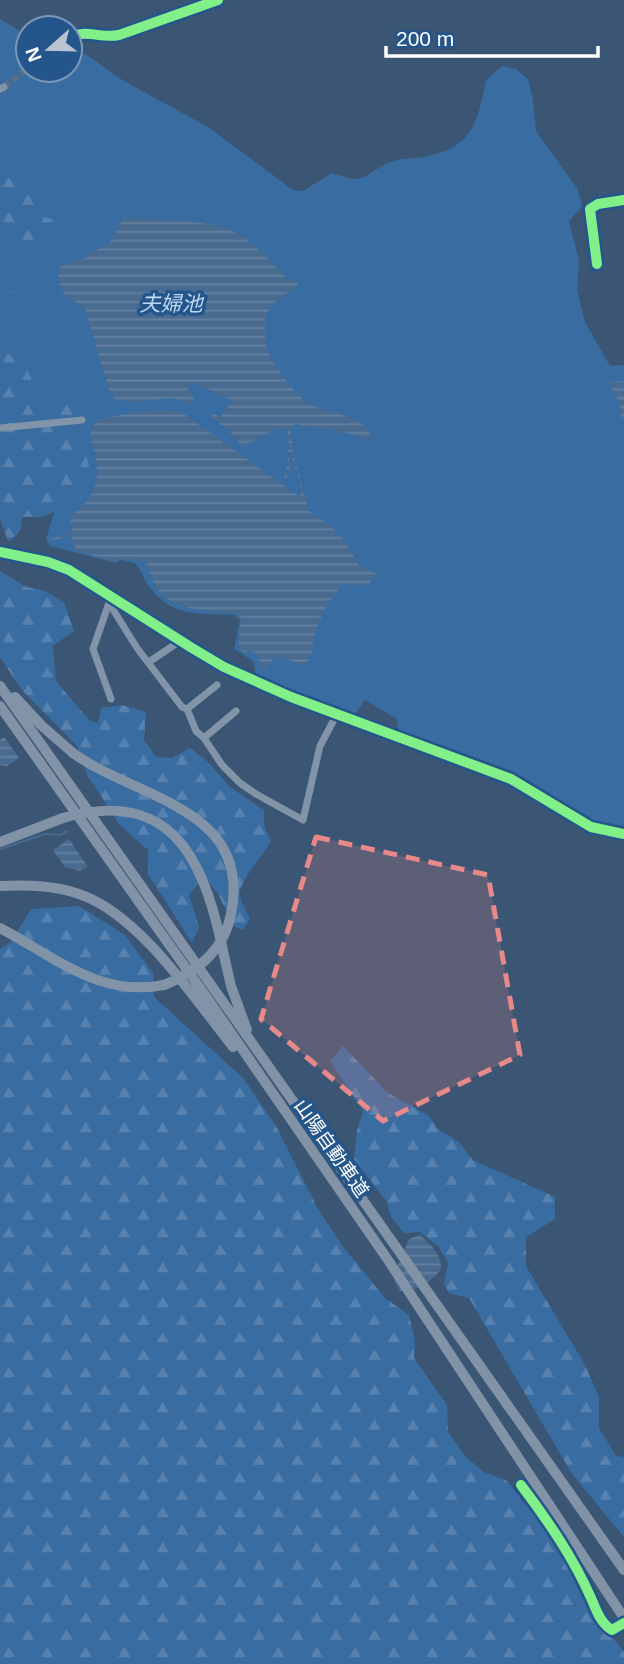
<svg xmlns="http://www.w3.org/2000/svg" width="624" height="1664" font-family="Arial,'Noto Sans JP',sans-serif">
	<defs>
		<pattern id="forest-firs" width="22" height="20" patternUnits="userSpaceOnUse" patternTransform="scale(1.75)"><rect width="22" height="20" fill="#396ca1"/><path d="M5 1l3.5 6h-7zM16 11l3.5 6h-7z" fill="#5782af"/></pattern>
		<pattern id="water-rules" width="6" height="5" patternUnits="userSpaceOnUse" patternTransform="scale(1.75)"><rect width="6" height="5" fill="#4a6b90"/><path d="M0 2.5h6" fill="none" stroke="#6581a1"/></pattern>
	</defs>
	<rect width="100%" height="100%" fill="#3b5674"/>
	<!-- green -->
	<path fill="#396ca1" d="M0,19L28,36V70H70V50L85,54L124,81L208,127L293,190L303,191L332,173C371,186 359,175 391,162C401,158 413,159 424,157C472,148 478,123 486,80L502,66L516,69L528,79L533,100L536,131L577,188L582,206L569,221L579,261L577,291L585,322L610,366L624,365V829C584,826 554,793 520,776C481,757 438,746 398,732L397,719L365,700L354,716L256,675L253,661L234,649L240,620L234,615C199,613 172,618 149,586C143,579 141,570 135,563L120,560L116,563L50,546L46,539L54,512L53,425L0,361Z"/>
	<!-- forest -->
	<path fill="url(#forest-firs)" d="M0,173L39,196V211L43,217L55,219L62,224L60,243C45,250 41,239 31,259L26,258L19,246L5,242L0,243Z
		M27,288L30,293L2,308L0,314V295Z
		M0,348C7,356 16,354 23,363C34,377 29,387 45,402H101L102,407L82,411L77,417C87,459 107,494 54,512C49,514 43,517 38,517C32,518 29,515 22,518C22,530 19,535 8,541L0,519Z
		M0,571L26,587L43,590L64,602L74,631L53,646L56,681L89,720L98,724L101,708L122,705L146,712L144,740L156,757L172,758L190,748L208,762L230,787L264,810V825L271,842C263,855 237,883 240,897C242,904 247,912 250,919L243,930L234,926L218,894L204,876L189,895L199,927L192,943L148,874V850L119,824L88,776L77,746L21,689L0,657Z
		M79,906L125,935L153,973L154,997L243,1078L276,1126L317,1207L341,1244L385,1298L409,1315L415,1341L414,1358L447,1405L448,1432L466,1457L484,1472L507,1481L523,1502L535,1510L568,1563L598,1620L624,1652V1664H0V949L11,942L31,909Z
		M343,1046L388,1093L429,1116L438,1129L459,1142L473,1160L555,1197V1219L526,1237V1266L585,1365L599,1397V1428L616,1456L624,1457V1537L572,1474L469,1298L449,1293L444,1284L448,1263L438,1246L420,1232L404,1233L391,1217L387,1202L354,1159L357,1130L363,1111L330,1061Z"/>
	<!-- water -->
	<path fill="url(#water-rules)" d="M124,217C152,220 191,220 218,226C246,233 269,259 288,280L293,278L298,285L274,303L265,315C265,325 264,338 267,348C270,361 294,393 305,401C323,414 365,414 371,436L366,440L352,434L296,424L292,426C289,435 294,444 293,453L309,511L331,527L345,542L359,565L377,574C364,593 361,582 343,584C332,597 322,612 316,629C313,640 313,651 308,662L300,665L281,657L272,660L266,669H263L257,655L249,649L246,653L238,650L241,619L238,614C211,610 168,613 154,584C150,577 150,570 147,563C139,560 123,557 116,562L81,552L75,548L71,535L52,541L47,540L70,533L72,530L70,516C105,491 99,470 90,433L97,420C123,415 155,406 181,412L300,497L301,488L291,453H288L290,466L286,479L284,478C288,468 290,439 287,428L271,431L243,447L231,433L211,417L214,413L220,418L232,400L193,382L187,391L194,396L192,405C168,392 161,402 137,402C130,403 122,400 114,399L108,386L85,309L61,291L58,275L60,267L85,258L110,242Z
		M624,381V421L621,418C622,400 614,397 609,382Z
		M4,737L19,758L7,766L0,765V740Z
		M69,839L88,867L80,871L65,867L53,850Z
		M420,1235C430,1243 442,1256 441,1269C433,1281 415,1292 400,1291L395,1282L398,1265L409,1239Z"/>
	<g fill="none" stroke-linecap="round" stroke-linejoin="round">
		<!-- stream -->
		<path stroke="#4a6b90" stroke-width="2" d="M0,849L45,834L61,835L67,831"/>
		<!-- minor-tunnel -->
		<path stroke="#586f89" stroke-width="7" stroke-dasharray="7 3.5" stroke-linecap="butt" d="M4,87L28,68"/>
		<!-- minor -->
		<path stroke="#8295a8" stroke-width="7" d="M70,37C89,29 100,39 119,35L218,0
			M0,89L4,87
			M597,264L590,209L598,204L624,200
			M0,428L82,420
			M0,552L48,562L69,570L192,648L224,667L291,697L511,779L591,827L624,834
			M110,600L93,649L111,699
			M109,603L137,648L182,707L187,709L196,731L204,738L222,765L240,783L256,794L303,820L320,746L337,714
			M149,662L180,641
			M187,709L217,685
			M204,738L236,711
			M521,1485C548,1521 573,1557 591,1598C596,1609 600,1623 612,1630L620,1626"/>
		<!-- highway -->
		<path stroke="#8293a7" stroke-width="10" d="M0,686L624,1570
			M15,697L42,726L73,753
			M0,706L205,995L388,1260L624,1618
			M0,842L63,818
			M0,886C26,885 54,885 79,894C139,914 194,998 233,1047
			M0,928C54,956 99,998 164,985
			M225,960L231,986L247,1030"/>
		<!-- highway-bridge -->
		<path stroke="#8293a7" stroke-width="10" d="M73,753C136,799 253,807 231,914C224,951 197,972 164,985
			M63,818C177,785 206,867 225,960"/>
		<defs>
			<path id="cycleway" d="M70,37C89,29 100,39 119,35L218,0
				M597,264L590,209L598,204L624,200
				M0,552L48,562L69,570L192,648L224,667L291,697L511,779L591,827L624,834
				M521,1485C548,1521 573,1557 591,1598C596,1609 600,1623 612,1630L624,1623"/>
		</defs>
		<!-- cycleway casing -->
		<use href="#cycleway" stroke="#24558b" stroke-width="15"/>
		<!-- cycleway -->
		<use href="#cycleway" stroke="#82f089" stroke-width="10"/>
	</g>
	<!-- marked area -->
	<path fill="#e88989" fill-opacity="0.2" stroke="#e88989" stroke-width="5" stroke-dasharray="14 9" stroke-linejoin="round" d="M316,837L488,875L520,1055L383,1121L261,1019Z"/>
	<g text-anchor="middle" stroke-width="7" stroke-linejoin="round" paint-order="stroke">
		<!-- street labels -->
		<g font-size="19" fill="#fff" stroke="#24558b">
			<text transform="translate(332 1148) rotate(55)" y="7">山陽自動車道</text>
		</g>
		<!-- water labels -->
		<g font-size="21" font-style="italic" fill="#bed7f1" stroke="#24558b">
			<text x="171" y="311">夫婦池</text>
		</g>
	</g>
	<!-- north arrow -->
	<g transform="translate(49 49) rotate(250)"><circle r="33" fill="#24558b" stroke="#7c99b9" stroke-width="2"/>
	<path d="M0-5L12 26L0 18L-12 26Z" fill="#bac4ce"/>
	<text y="-10" font-size="19" font-weight="bold" text-anchor="middle" fill="#ffffff">N</text>
	</g>
	<!-- scale -->
	<path d="M386 46v10h212v-10" fill="none" stroke="#ffffff" stroke-width="3.5"/>
	<text x="396" y="46" font-size="21" fill="#ffffff" stroke="#24558b" stroke-width="5" paint-order="stroke">200 m</text>
</svg>
